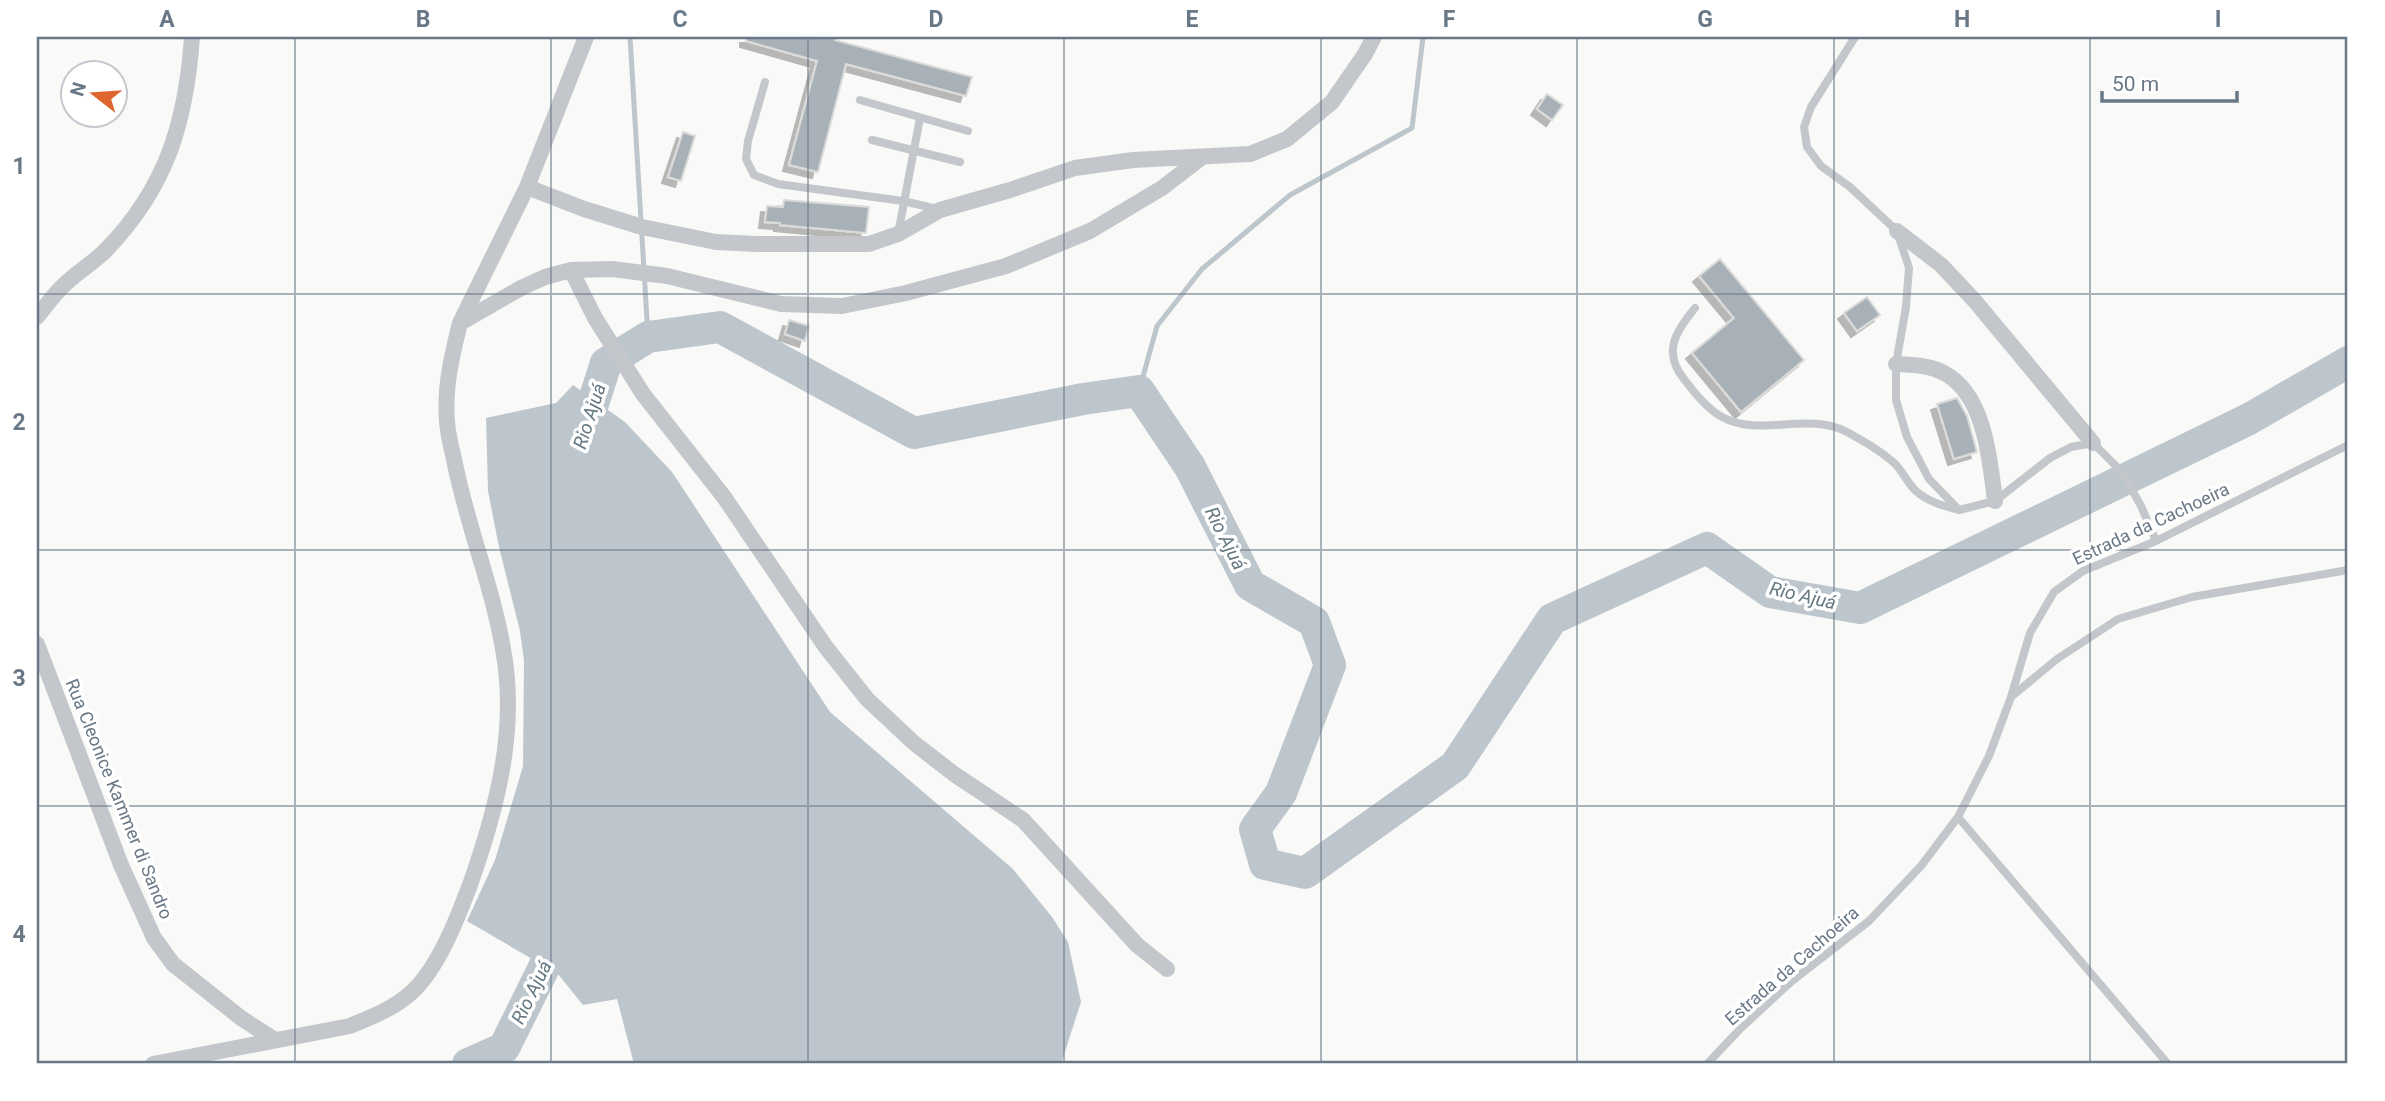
<svg xmlns="http://www.w3.org/2000/svg" width="2385" height="1101" font-family="Roboto,sans-serif">
	<defs>
		<filter id="shadow"><feDropShadow dx="-6" dy="6" stdDeviation="0" flood-color="#0004"/></filter>
	</defs>
	<rect width="100%" height="100%" fill="#f9f9f7"/>
	<!-- water -->
	<path fill="#bdc6cc" d="M573,385L625,422L672,472L830,712L1013,869L1052,917L1068,942L1081,1002L1061,1064H634L617,999L583,1005L558,974L467,921L495,860L523,766L524,661L520,631L499,547L488,491L486,418L556,403Z"/>
	<g fill="none" stroke-linecap="round" stroke-linejoin="round">
		<!-- stream -->
		<path stroke="#bdc6cc" stroke-width="5" d="M630,37L648,337
			M1139,391L1157,326L1202,269L1290,195L1412,128L1423,37"/>
		<!-- river -->
		<path stroke="#bdc6cc" stroke-width="32" d="M581,441L606,363L648,337L720,327L914,433L1083,399L1139,391L1190,467L1250,585L1314,622L1330,665L1281,793L1255,829L1265,864L1305,873L1455,766L1552,619L1707,548L1770,592L1860,608L2249,419L2348,362
			M468,1064L504,1048L564,927"/>
	</g>
	<!-- building -->
	<path fill="#a9b1b8" stroke="#dbdbd9" stroke-width="2" filter="url(#shadow)" d="M746,37H836L835,40L972,77L966,96L846,64L818,172L789,165L817,61L746,41Z
		M1547,94L1563,105L1552,120L1537,109Z
		M683,132L695,136L681,181L668,177Z
		M784,200L869,207L866,233L780,225V223L765,222L767,206L783,207Z
		M1720,259L1804,360L1741,412L1692,353L1734,318L1699,276Z
		M1867,297L1880,315L1857,331L1844,313Z
		M789,320L809,326L805,341L785,334Z
		M1957,398L1967,416L1977,452L1954,459L1937,404Z"/>
	<g fill="none" stroke-linecap="round" stroke-linejoin="round">
		<!-- service -->
		<path stroke="#c3c6ca" stroke-width="8" d="M1855,37L1811,107L1804,127L1807,147L1821,166L1850,187L1897,231L1909,268L1906,307L1896,364V400L1907,437L1929,479L1959,510L1995,501L2050,458L2071,447L2093,443L2122,472L2141,506L2156,541
			M765,82L748,141L746,159L754,175L778,184L903,201L937,209
			M860,100L968,131
			M872,140L960,162
			M898,234L920,118
			M1695,308C1676,331 1662,352 1684,379C1694,392 1707,409 1722,417C1761,438 1807,411 1847,432C1862,440 1880,451 1892,461C1902,469 1907,483 1916,491C1928,502 1944,506 1959,510
			M2011,697L2057,659L2118,619L2192,597L2348,570
			M1958,817L2168,1064
			M1707,1064L1741,1028L1792,981L1869,921L1921,866L1958,817L1989,756L2011,697L2030,633L2054,592L2083,571L2156,541L2348,445"/>
		<!-- minor -->
		<path stroke="#c3c6ca" stroke-width="16" d="M527,187L584,209L642,227L716,242L757,244H869L898,234L940,210L1010,190L1075,168L1133,160L1250,154L1287,139L1332,102L1365,54L1374,37
			M1897,231L1941,265L1974,300L2093,443
			M571,270L595,318L643,394L724,497L825,646L867,699L914,743L954,774L1023,820L1137,945L1167,969
			M37,317C45,307 52,297 61,288C74,274 92,264 106,250C167,187 186,122 192,37
			M460,323L527,187L586,37
			M1896,364C1912,365 1930,365 1944,373C1985,394 1990,461 1995,501
			M37,644L121,865L154,938L173,964L241,1018L275,1040
			M153,1064L350,1026C369,1018 390,1010 406,997C436,975 458,917 471,882C497,808 518,728 503,649C492,584 466,523 454,459C451,447 448,434 447,422C444,388 452,355 460,323L521,288L545,277L571,270L612,269L667,276L781,304L842,306L906,293L1006,266L1090,231L1162,188L1201,158"/>
	</g>
	<!-- grid -->
	<path fill="none" stroke="#697887" stroke-width="2" stroke-opacity="0.55" d="M295,37V1064M551,37V1064M808,37V1064M1064,37V1064M1321,37V1064M1577,37V1064M1834,37V1064M2090,37V1064M37,294H2348M37,550H2348M37,806H2348"/>
	<g text-anchor="middle" stroke-width="7" stroke-linejoin="round" paint-order="stroke">
		<!-- street labels -->
		<g font-size="18" fill="#697887" stroke="#fff">
			<text transform="translate(2151 524) rotate(-25)" y="6">Estrada da Cachoeira</text>
			<text transform="translate(119 799) rotate(68)" y="6">Rua Cleonice Kammer di Sandro</text>
			<text transform="translate(1792 966) rotate(-41)" y="6">Estrada da Cachoeira</text>
		</g>
		<!-- water labels -->
		<g font-size="19" font-style="italic" fill="#657883" stroke="#fff">
			<text transform="translate(589 416) rotate(-72)" y="7">Rio Ajuá</text>
			<text transform="translate(1226 538) rotate(63)" y="7">Rio Ajuá</text>
			<text transform="translate(1803 595) rotate(13)" y="7">Rio Ajuá</text>
			<text transform="translate(531 992) rotate(-64)" y="7">Rio Ajuá</text>
		</g>
	</g>
	<!-- border -->
	<rect width="2385" height="1101" fill="none" stroke="#ffffff" stroke-width="77"/>
	<!-- north arrow -->
	<g transform="translate(94 94) rotate(287)"><circle r="33" fill="#ffffff" stroke="#c3c9cf" stroke-width="2"/>
	<path d="M0-5L12 26L0 18L-12 26Z" fill="#e06630"/>
	<text y="-10" font-size="19" font-weight="bold" text-anchor="middle" fill="#697887">N</text>
	</g>
	<!-- scale -->
	<path d="M2102 91v10h135v-10" fill="none" stroke="#697887" stroke-width="3.5"/>
	<text x="2112" y="91" font-size="21" fill="#697887" stroke="#ffffff" stroke-width="5" paint-order="stroke">50 m</text>
	<rect x="38" y="38" width="2308" height="1024" fill="none" stroke="#697887" stroke-width="2.5"/>
	<g font-size="23" text-anchor="middle" font-weight="bold" fill="#697887">
		<text x="167" y="27">A</text>
		<text x="423" y="27">B</text>
		<text x="680" y="27">C</text>
		<text x="936" y="27">D</text>
		<text x="1192" y="27">E</text>
		<text x="1449" y="27">F</text>
		<text x="1705" y="27">G</text>
		<text x="1962" y="27">H</text>
		<text x="2218" y="27">I</text>
		<text x="19" y="174">1</text>
		<text x="19" y="430">2</text>
		<text x="19" y="686">3</text>
		<text x="19" y="942">4</text>
	</g>
</svg>
